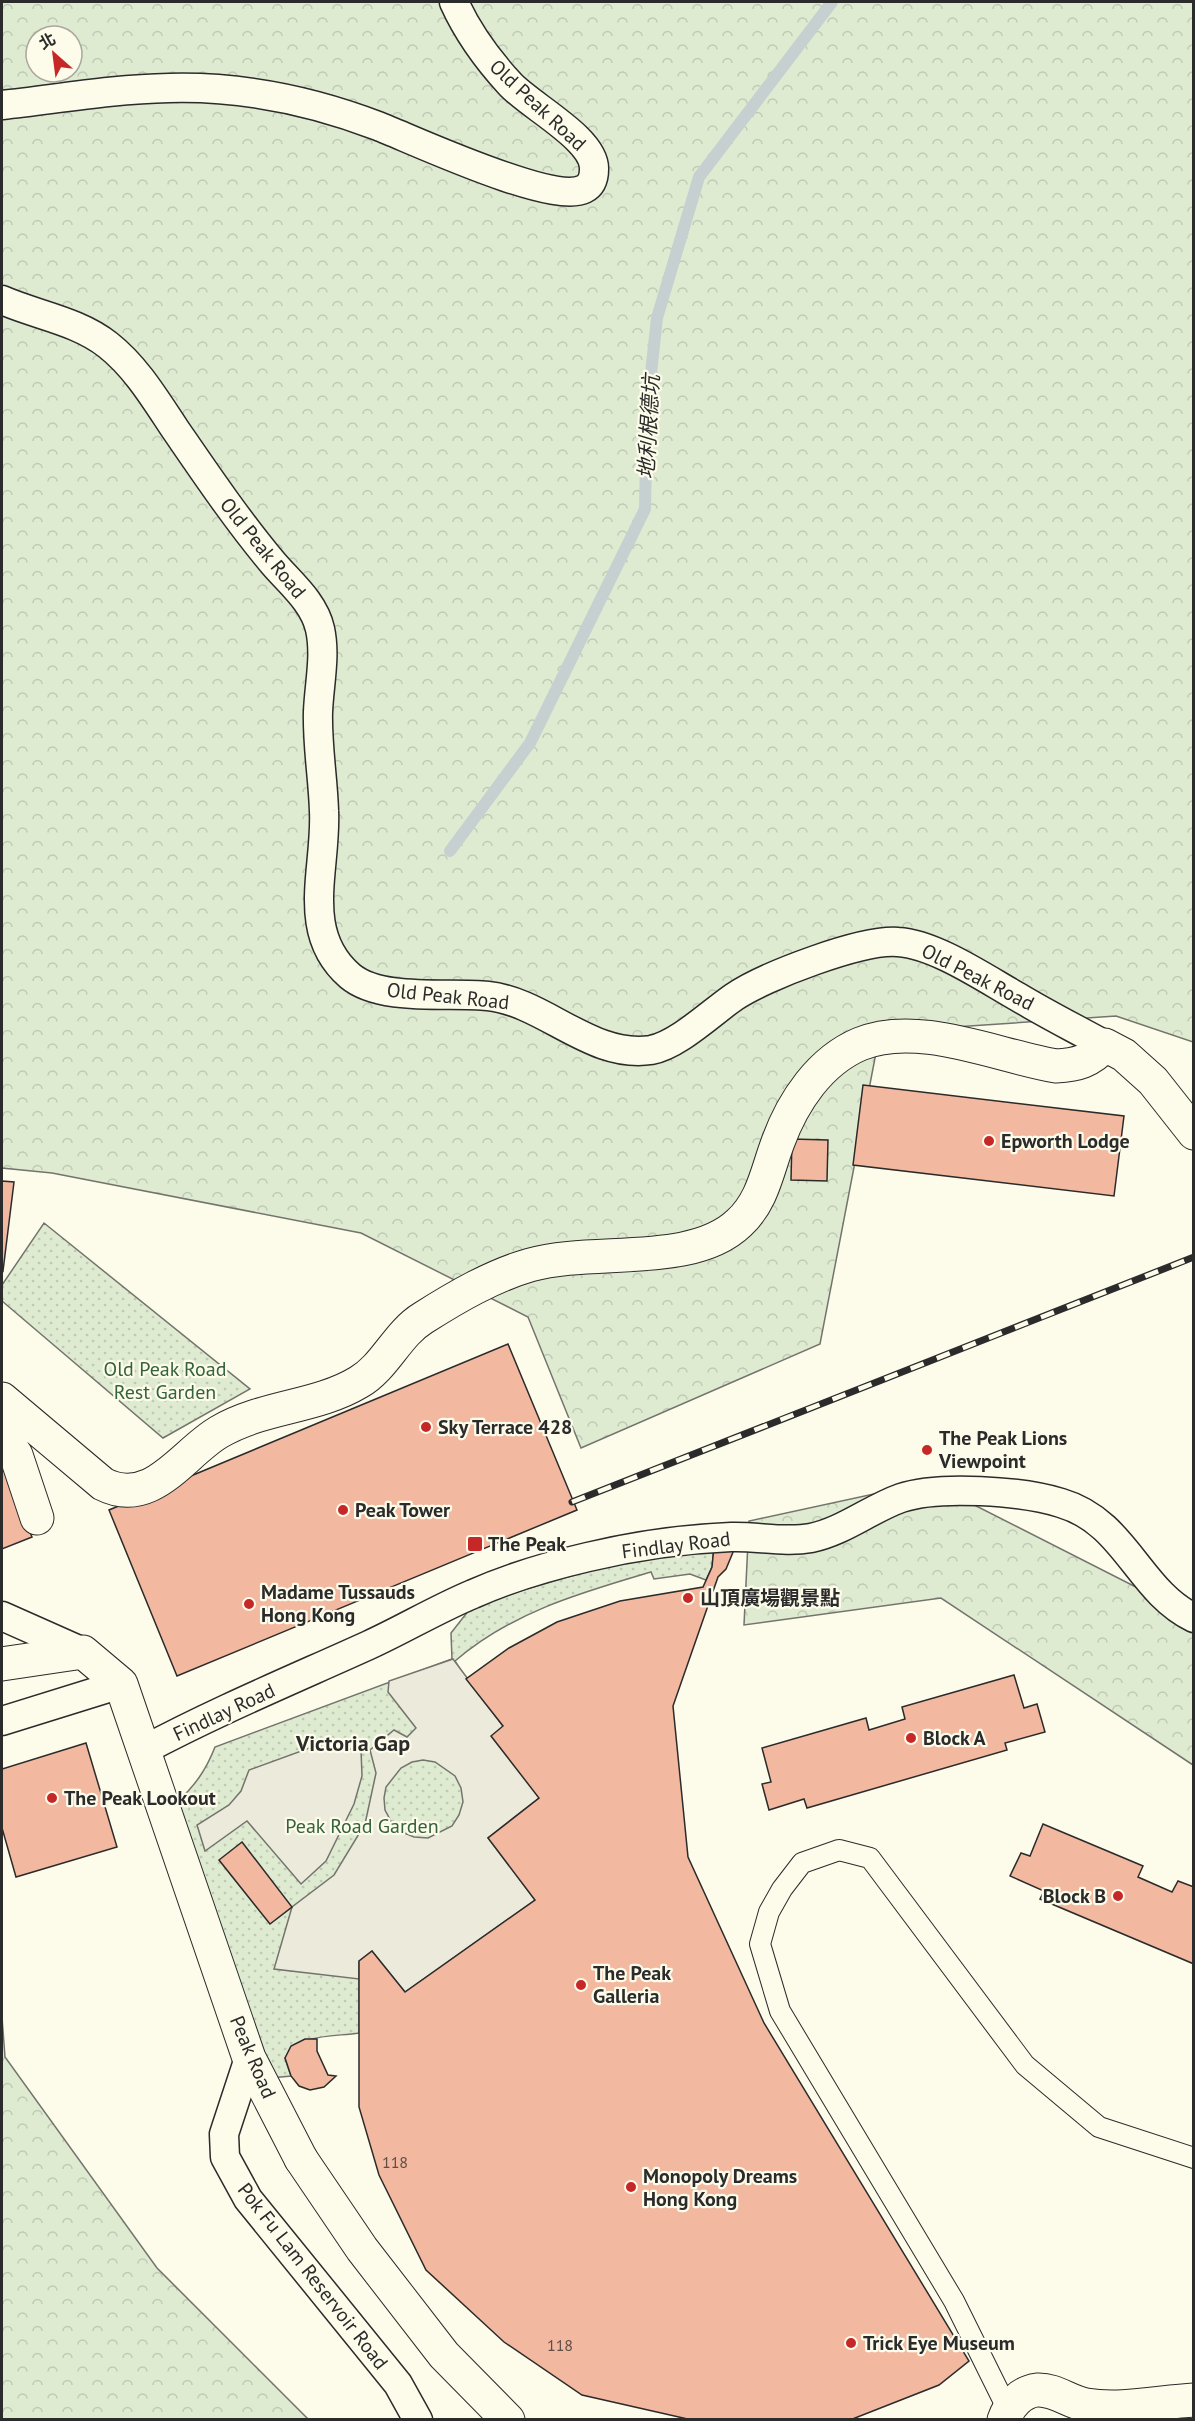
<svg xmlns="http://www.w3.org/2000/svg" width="1195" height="2421" font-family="'PT Sans','Noto Sans TC',sans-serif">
	<defs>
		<pattern id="forest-crowns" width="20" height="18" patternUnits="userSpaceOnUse" patternTransform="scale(1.5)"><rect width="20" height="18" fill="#deebd1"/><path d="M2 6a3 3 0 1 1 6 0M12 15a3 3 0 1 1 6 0" fill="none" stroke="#bfcab4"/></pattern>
		<pattern id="garden-dots" width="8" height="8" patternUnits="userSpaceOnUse" patternTransform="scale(1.5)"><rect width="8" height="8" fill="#deebd1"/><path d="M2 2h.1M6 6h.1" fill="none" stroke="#bfcab4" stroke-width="1.8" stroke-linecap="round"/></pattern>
	</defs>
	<rect width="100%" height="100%" fill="#fdfbea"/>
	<!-- forest -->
	<path fill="url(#forest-crowns)" stroke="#74746e" stroke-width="1.5" fill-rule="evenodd" d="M2,2H1193V1042L1116,1016L880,1032L820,1344L581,1448L528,1317L361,1233L52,1173L2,1168ZM36,36H72V72H36Z
		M929,1482L1193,1616V1765L941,1598L744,1625L749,1521Z
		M2,2017L5,2057L157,2268L308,2419H2Z"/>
	<!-- garden -->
	<path fill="url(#garden-dots)" stroke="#74746e" stroke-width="1.5" d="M44,1223L250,1389L163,1438L2,1301V1285Z
		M714,1546L712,1567L706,1580L690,1574L654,1579L651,1572C580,1593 512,1612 455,1661L539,1798L488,1838L535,1900L371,1951L359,1961V2033C333,2037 299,2033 285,2058L291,2076L270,2078L176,1803C195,1786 206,1770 215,1747L452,1659L451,1633L469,1610L499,1597L630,1559Z"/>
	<!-- parking -->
	<path fill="#eceadb" stroke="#74746e" stroke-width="1.5" fill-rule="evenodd" d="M453,1659L503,1726L539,1798L488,1838L535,1900L405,1992L372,1951L359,1961V1979L274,1969L292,1907L334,1875L365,1824L376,1773L370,1750L394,1730L407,1737L416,1728L388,1692L389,1681ZM423,1760L435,1762L455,1776L461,1788L463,1802L459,1815L452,1826L428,1838L414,1837L402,1832L392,1823L385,1810L384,1798L386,1787L401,1768L412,1762Z
		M315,1746L361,1750L362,1776L354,1804L326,1861L301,1884L247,1821L205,1851L197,1825L229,1805L241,1791L249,1770Z"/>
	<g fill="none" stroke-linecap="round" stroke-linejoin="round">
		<!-- stream -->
		<path stroke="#c7d0d0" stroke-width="12" d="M450,851L530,743L645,509L647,410L657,318L699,177L832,2"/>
	</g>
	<!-- building -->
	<path fill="#f2b8a0" stroke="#2b2b2b" stroke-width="1.5" d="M863,1085L1124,1116L1114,1196L853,1165Z
		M792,1139L828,1140L827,1181L791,1180Z
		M2,1181L14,1182L3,1271L2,1270Z
		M508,1344L577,1510L177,1676L109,1510Z
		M5,1468L32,1537L2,1549V1470Z
		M736,1545L726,1569L718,1577L673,1706L688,1857L764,2023L969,2361L939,2385L850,2420H692L582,2395L504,2342L426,2270L379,2175L359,2107V1961L372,1951L405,1992L535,1900L488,1838L539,1798L491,1736L503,1726L466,1679L509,1648L557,1622L620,1601L703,1587L712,1567L714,1546Z
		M1014,1675L1024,1708L1037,1704L1045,1732L1005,1743L1007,1750L807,1808L804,1799L769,1810L762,1784L771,1782L762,1748L866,1718L869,1730L905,1719L902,1707Z
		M86,1743L117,1847L16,1877L2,1828V1769Z
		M1043,1824L1143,1866L1138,1877L1172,1892L1178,1881L1194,1887V1964L1040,1899L1044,1891L1010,1876L1021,1853L1030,1856Z
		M242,1842L292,1907L270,1924L219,1860Z
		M305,2039H317V2051L328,2075L336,2076L324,2087L310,2090L299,2086L291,2076L285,2058L291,2046Z"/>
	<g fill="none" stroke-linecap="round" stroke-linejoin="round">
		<defs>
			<path id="service" d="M1008,2410L954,2301L780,2011L760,1944L769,1912L782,1889L802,1863L839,1850L870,1858L1025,2065L1099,2127L1194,2158"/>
			<path id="pedestrian" d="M2,105C57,99 113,89 169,88C242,86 310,100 378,126C414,140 552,205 584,189C592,185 594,177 594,169C595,139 530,106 510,84C487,59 468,33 454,2
				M2,300C36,315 78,321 108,345C136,367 155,399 175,429C206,474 237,520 273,563C290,583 314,602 320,629C326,656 319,685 318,712C317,745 323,778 324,811C327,868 299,932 350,976C381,1002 449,992 488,996C545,1002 591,1059 651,1050C678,1045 712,1012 734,997C765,976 862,939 898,942C935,944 986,979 1018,997C1046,1014 1076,1029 1105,1045
				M2,1616L83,1652
				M2,1721L121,1684
				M144,1750C217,1711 294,1679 369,1645C404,1629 437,1609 473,1594C509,1578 549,1566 588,1557C634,1546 683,1539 731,1537C757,1536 785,1543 811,1538C844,1531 870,1509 901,1498C939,1485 1022,1491 1061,1503C1126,1522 1138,1591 1194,1618
				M249,2058L224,2134L225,2157L248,2199L398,2384L418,2420"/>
			<path id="minor" d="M2,1399L103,1484C152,1509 183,1453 219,1432C263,1406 316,1408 359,1382C385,1367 397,1334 423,1318C456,1297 492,1276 530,1265C593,1247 692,1268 739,1223C763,1201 767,1171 778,1142C793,1101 820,1061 860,1044C918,1020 997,1056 1056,1066C1077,1065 1091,1061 1105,1045L1124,1055L1153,1081L1194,1133
				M2,1434L16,1455L37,1518
				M2,1664L83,1652L121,1684L249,2058L301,2159
				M1004,2420C1009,2405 1021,2392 1037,2390C1055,2389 1069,2402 1086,2405C1120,2411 1159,2402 1194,2400"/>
			<path id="secondary" d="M301,2159L362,2249L444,2355L508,2420"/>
		</defs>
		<!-- service casing -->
		<use href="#service" stroke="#2b2b2b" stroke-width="22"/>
		<!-- pedestrian casing -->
		<use href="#pedestrian" stroke="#2b2b2b" stroke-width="31"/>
		<!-- minor casing -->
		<use href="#minor" stroke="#2b2b2b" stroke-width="35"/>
		<!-- secondary casing -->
		<use href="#secondary" stroke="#2b2b2b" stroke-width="35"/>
		<!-- service -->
		<use href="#service" stroke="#fdfbea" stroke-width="20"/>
		<!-- pedestrian -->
		<use href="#pedestrian" stroke="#fdfbea" stroke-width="28"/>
		<!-- minor -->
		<use href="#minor" stroke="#fdfbea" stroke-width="33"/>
		<!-- secondary -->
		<use href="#secondary" stroke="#fdfbea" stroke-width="33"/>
		<defs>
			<path id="rail" d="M572,1502L1194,1257"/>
		</defs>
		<!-- rail casing -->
		<use href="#rail" stroke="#2b2b2b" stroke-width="7"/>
		<!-- rail -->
		<use href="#rail" stroke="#fdfbea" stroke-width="4.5" stroke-dasharray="14" stroke-linecap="butt"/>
	</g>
	<!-- markers -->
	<g fill="#c62828" stroke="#fdfbea" stroke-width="2">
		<circle cx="989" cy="1141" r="6"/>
		<circle cx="426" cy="1427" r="6"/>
		<circle cx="927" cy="1450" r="6"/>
		<circle cx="343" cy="1510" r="6"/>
		<rect x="467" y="1536" width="16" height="16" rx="3"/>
		<circle cx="688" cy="1598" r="6"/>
		<circle cx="249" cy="1604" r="6"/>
		<circle cx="911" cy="1738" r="6"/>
		<circle cx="52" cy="1798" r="6"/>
		<circle cx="1118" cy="1896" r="6"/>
		<circle cx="581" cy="1985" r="6"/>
		<circle cx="631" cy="2187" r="6"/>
		<circle cx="851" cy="2343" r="6"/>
	</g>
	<g text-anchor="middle" stroke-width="4.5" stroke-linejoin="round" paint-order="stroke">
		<!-- number labels -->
		<g font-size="16" fill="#5d4e48">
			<text x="395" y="2168">118</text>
			<text x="560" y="2351">118</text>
		</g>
		<!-- street labels -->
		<g font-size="20" fill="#2b2b2b" stroke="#fdfbea">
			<text transform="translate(538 105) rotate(43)" y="7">Old Peak Road</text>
			<text transform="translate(263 548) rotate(51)" y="7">Old Peak Road</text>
			<text transform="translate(978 977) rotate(27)" y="7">Old Peak Road</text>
			<text transform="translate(448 996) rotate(6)" y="7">Old Peak Road</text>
			<text transform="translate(676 1545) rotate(-7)" y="7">Findlay Road</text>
			<text transform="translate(224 1712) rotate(-25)" y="7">Findlay Road</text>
			<text transform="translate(253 2057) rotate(67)" y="7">Peak Road</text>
			<text transform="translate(313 2276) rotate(52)" y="7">Pok Fu Lam Reservoir Road</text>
		</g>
		<!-- poi labels -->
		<g font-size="20" font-weight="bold" fill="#2b2b2b" stroke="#fdfbea" text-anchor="start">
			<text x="1001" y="1148">Epworth Lodge</text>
			<text x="438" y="1434">Sky Terrace 428</text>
			<text x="939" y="1445">The Peak Lions<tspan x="939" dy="23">Viewpoint</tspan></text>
			<text x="355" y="1517">Peak Tower</text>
			<text x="488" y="1551">The Peak</text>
			<text x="261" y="1599">Madame Tussauds<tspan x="261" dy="23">Hong Kong</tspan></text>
			<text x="700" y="1605">山頂廣場觀景點</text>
			<text x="923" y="1745">Block A</text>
			<text x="64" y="1805">The Peak Lookout</text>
			<text x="1106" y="1903" text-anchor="end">Block B</text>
			<text x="593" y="1980">The Peak<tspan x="593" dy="23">Galleria</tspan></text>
			<text x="643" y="2183">Monopoly Dreams<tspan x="643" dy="23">Hong Kong</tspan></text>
			<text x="863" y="2350">Trick Eye Museum</text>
		</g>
		<!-- park labels -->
		<g font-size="20" fill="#34623c" stroke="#fdfbea">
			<text x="165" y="1376">Old Peak Road<tspan x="165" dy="23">Rest Garden</tspan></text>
			<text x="362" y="1833">Peak Road Garden</text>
		</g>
		<!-- water labels -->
		<g font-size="21" font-style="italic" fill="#2b2b2b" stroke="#fdfbea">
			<text transform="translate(649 427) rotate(-87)" y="7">地利根德坑</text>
		</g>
		<!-- quarter labels -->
		<g font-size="22" font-weight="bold" fill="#2b2b2b" stroke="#fdfbea">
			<text x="353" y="1751">Victoria Gap</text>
		</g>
	</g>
	<!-- border -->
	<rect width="1195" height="2421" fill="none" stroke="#2b2b2b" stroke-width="6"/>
	<!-- north arrow -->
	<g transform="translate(54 54) rotate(332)"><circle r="28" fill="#fdfbea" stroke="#a9a89e" stroke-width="1.5"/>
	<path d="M0-4.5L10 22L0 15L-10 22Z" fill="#c62828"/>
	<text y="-9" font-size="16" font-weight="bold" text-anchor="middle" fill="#2b2b2b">北</text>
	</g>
</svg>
